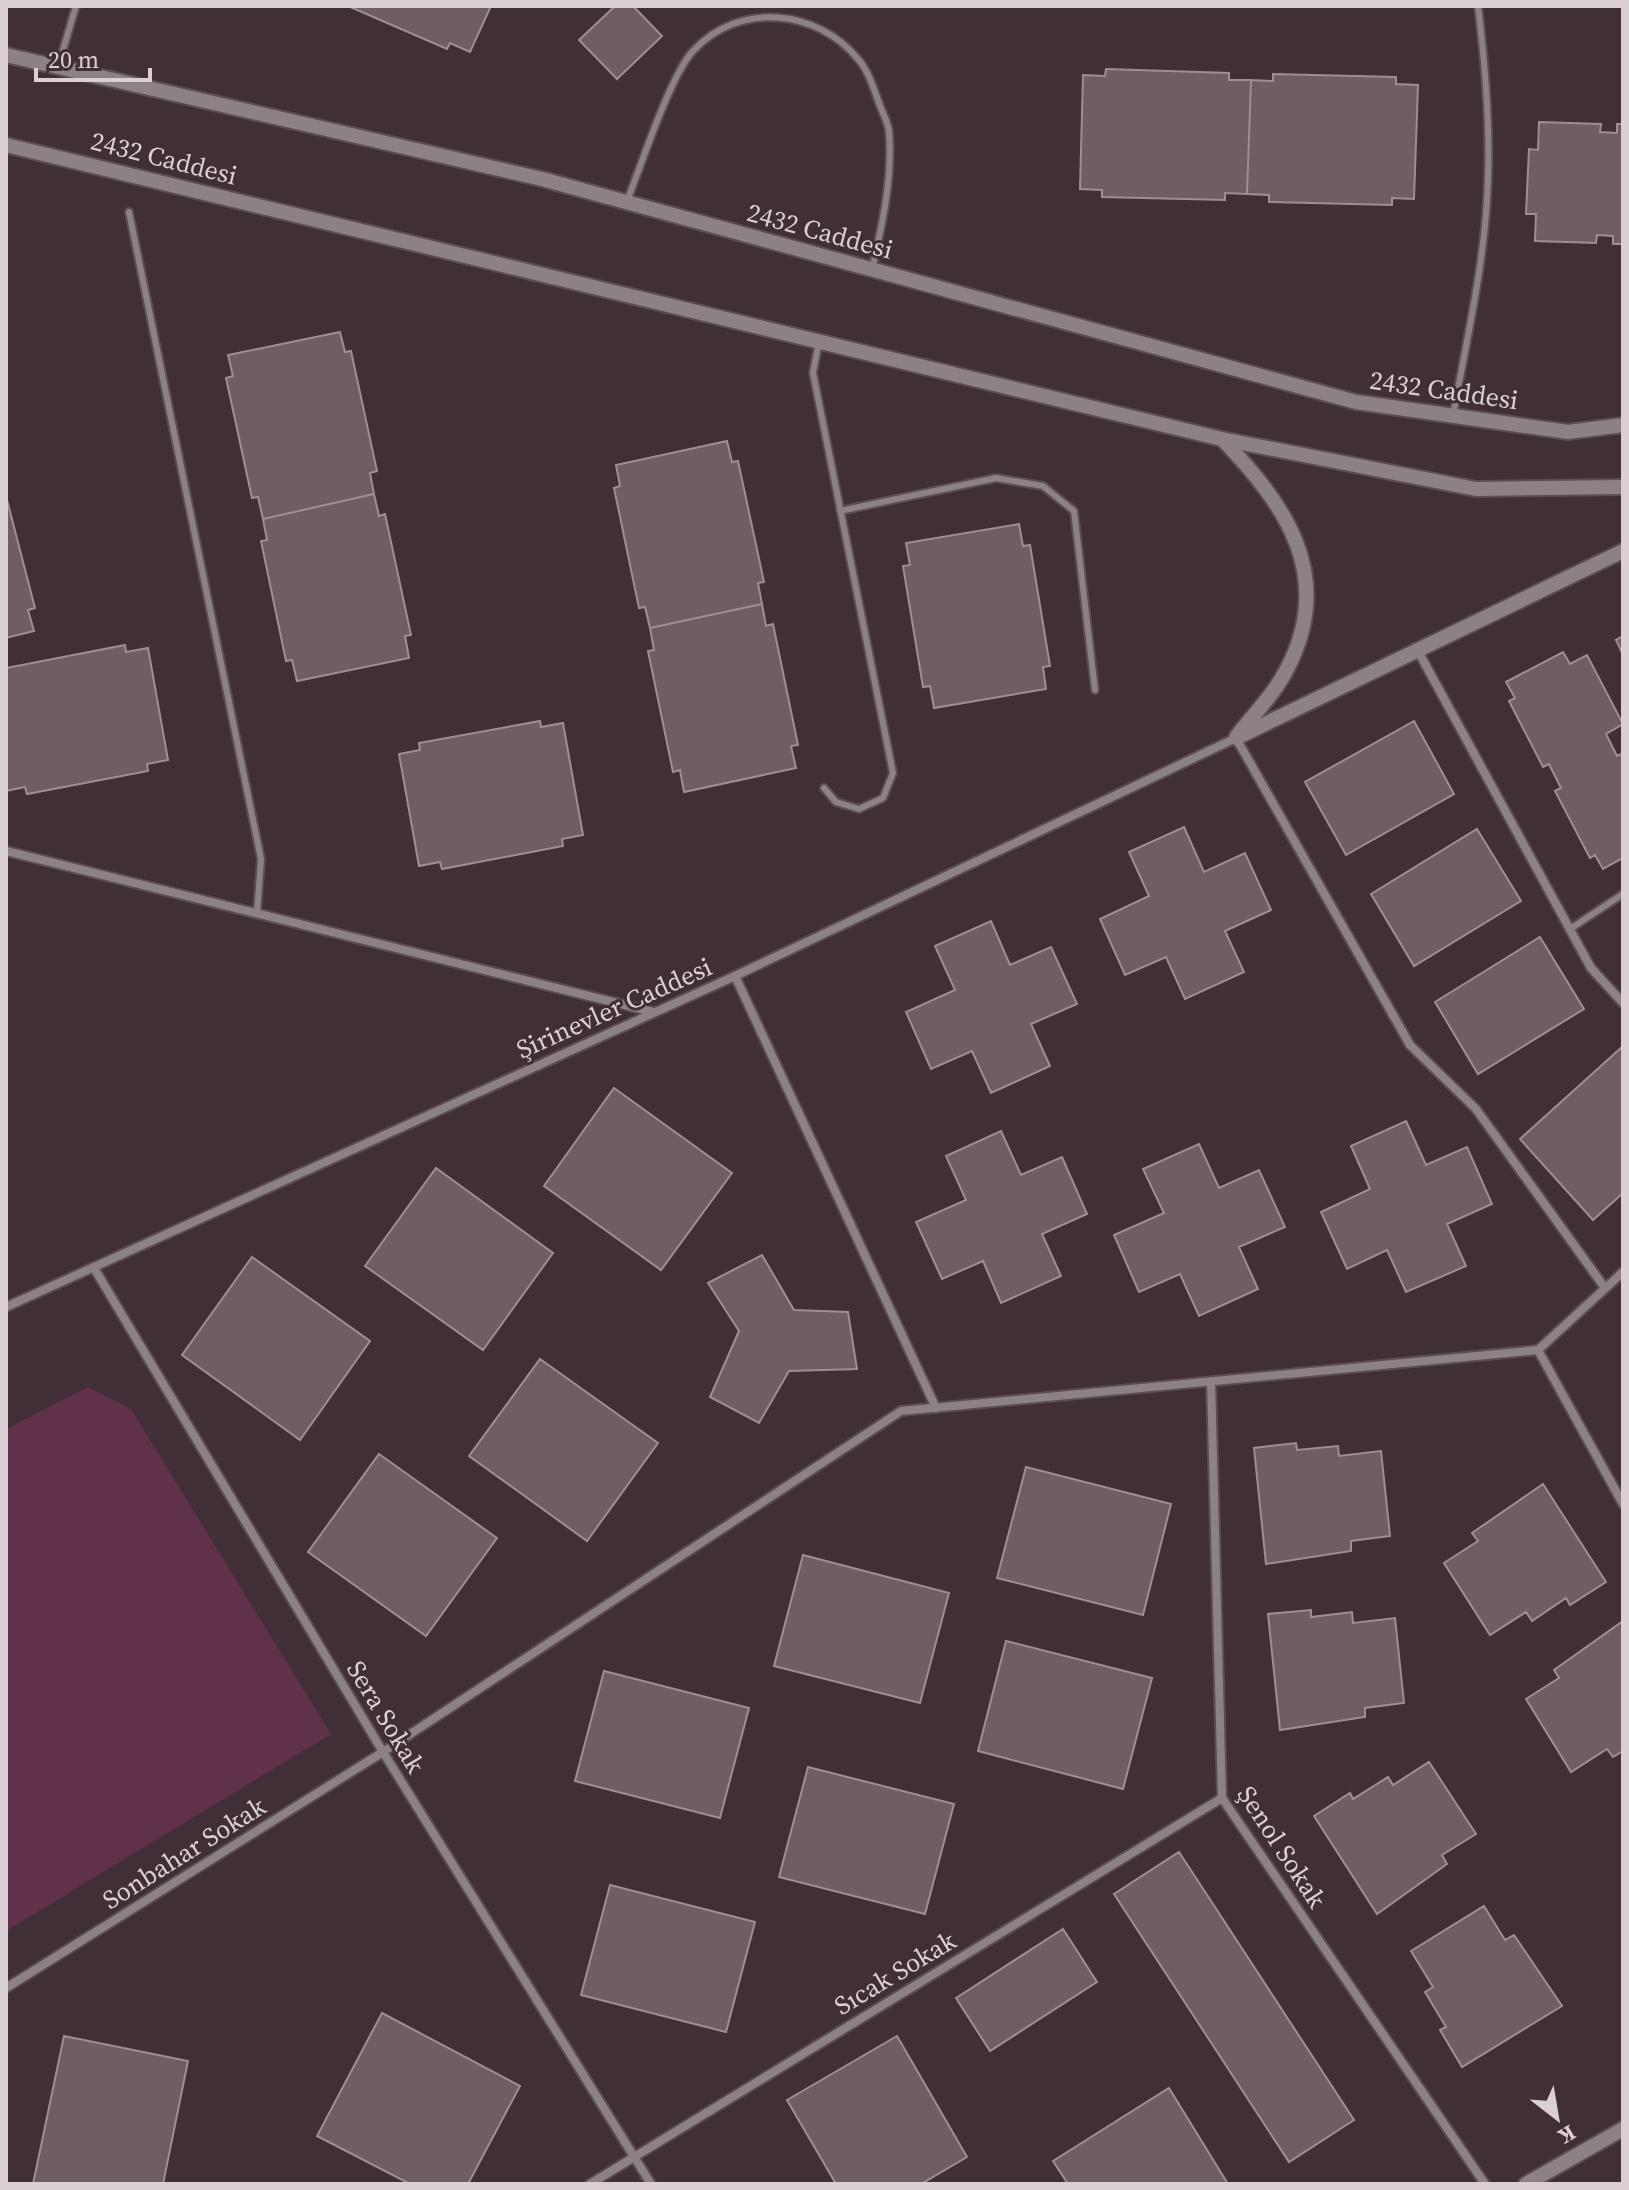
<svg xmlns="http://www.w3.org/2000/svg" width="1629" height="2190" font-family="'Source Serif 4',serif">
	<rect width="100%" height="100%" fill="#402f37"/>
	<!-- green -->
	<path fill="#61304a" d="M88,1387L131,1409L331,1734L6,1931V1429Z"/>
	<!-- building -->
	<path fill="#6f5c65" stroke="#a08c95" stroke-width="2" d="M348,6H491L470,52L450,43L447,49Z
		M615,6H633L662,36L617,79L579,40Z
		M1106,69L1229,73V80H1251L1247,194L1225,193V200L1102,197V190L1080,189L1083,75L1105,76Z
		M1273,74L1396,77V84L1418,85L1414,199L1392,198V205L1269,202V195L1247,194L1251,80L1273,81Z
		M1539,122L1601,124L1600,132L1617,133V124H1623V244H1613V236L1597,235L1596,243L1535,241L1536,214H1526L1529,149L1538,150Z
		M340,332L345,352L351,351L377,471L370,473L374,494L263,519L258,497L252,498L226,378L233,376L228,355Z
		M727,441L732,462L738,461L764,582L758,583L762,604L650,628L645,607L639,608L614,488L620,486L616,465Z
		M374,494L379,516L385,514L411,635L405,636L409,658L297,681L292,660L286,661L261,541L267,540L263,519Z
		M6,496L35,608L28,610L34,631L6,638Z
		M1019,524L1023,546L1030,545L1050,666L1043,667L1046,689L934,708L930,686L923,687L903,566L910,565L906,543Z
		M762,604L766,626L773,624L798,745L791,746L796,768L684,792L680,770L673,772L648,651L654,650L650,628Z
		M1623,636V655L1616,640Z
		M125,645L126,652L148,648L168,760L147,764L148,771L27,794L25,787L6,791V668Z
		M1563,652L1570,664L1587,655L1623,724L1606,734L1617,756L1623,753V858L1603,869L1595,855L1590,858L1555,791L1561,788L1549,764L1543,767L1509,701L1515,698L1506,682Z
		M540,721L541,727L563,723L583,835L562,839L563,846L442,869L440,862L419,866L399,754L420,750L419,743Z
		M1414,721L1454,794L1346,855L1305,782Z
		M1184,827L1204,872L1245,853L1271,910L1225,931L1244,972L1185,999L1166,957L1125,975L1100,919L1149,896L1129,852Z
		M1477,829L1521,901L1414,966L1371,894Z
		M991,921L1010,965L1051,947L1077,1004L1031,1024L1050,1066L991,1093L972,1051L931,1069L906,1012L955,990L935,946Z
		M1540,937L1584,1009L1478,1074L1435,1002Z
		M1623,1046V1193L1593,1220L1520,1139Z
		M614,1088L732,1173L661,1270L544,1186Z
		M1406,1121L1426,1165L1467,1147L1492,1204L1447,1224L1466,1266L1406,1292L1387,1250L1347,1269L1321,1212L1370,1189L1351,1146Z
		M1001,1131L1021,1175L1062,1157L1087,1214L1042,1234L1061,1276L1001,1303L983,1261L942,1279L916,1222L966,1200L946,1156Z
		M1199,1144L1219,1188L1259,1170L1285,1227L1239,1247L1258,1289L1199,1316L1180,1274L1139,1292L1114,1235L1164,1213L1143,1169Z
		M436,1168L553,1253L483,1350L365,1266Z
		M762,1255L794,1310L848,1312L857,1369L789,1371L759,1423L710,1397L739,1331L708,1283Z
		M252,1257L370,1341L300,1440L182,1355Z
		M540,1359L658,1443L587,1541L469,1456Z
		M1296,1443L1297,1450L1338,1446L1339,1456L1381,1451L1390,1536L1351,1541V1551L1266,1564L1254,1448Z
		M379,1454L497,1538L426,1636L308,1552Z
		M1026,1467L1171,1504L1143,1615L997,1578Z
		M1543,1484L1606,1582L1570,1605L1566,1598L1532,1621L1526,1612L1490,1635L1444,1563L1478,1541L1472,1533Z
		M803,1555L949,1593L920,1703L774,1666Z
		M1311,1610V1617L1352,1612L1353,1623L1395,1618L1404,1703L1365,1708V1717L1280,1730L1268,1614Z
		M1623,1621V1751L1613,1757L1607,1749L1571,1772L1526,1699L1559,1678L1554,1670Z
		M1006,1641L1152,1678L1123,1789L978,1751Z
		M604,1671L749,1708L720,1818L575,1781Z
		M1429,1762L1476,1834L1442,1855L1447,1864L1377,1914L1314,1816L1350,1793L1353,1799L1388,1777L1393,1785Z
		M808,1767L954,1804L925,1914L779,1877Z
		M1179,1852L1354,2120L1289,2162L1114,1894Z
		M610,1885L755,1922L726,2032L581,1995Z
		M1484,1906L1505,1940L1514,1935L1562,2006L1462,2067L1440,2030L1446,2027L1425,1992L1433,1987L1411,1951Z
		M1063,1929L1097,1982L990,2051L956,1998Z
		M382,2013L520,2086L468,2184H410L317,2136Z
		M64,2036L188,2061L163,2184H33Z
		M897,2036L967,2157L921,2184H836L787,2100Z
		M1169,2088L1228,2184H1068L1053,2161Z"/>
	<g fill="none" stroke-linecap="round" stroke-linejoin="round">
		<defs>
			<path id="service" d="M58,67L76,6
				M627,201C641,166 670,76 693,51C739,1 817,9 858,59C868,70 874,89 879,103C882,112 888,122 889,131C893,178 882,225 872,270
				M129,212L261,859L257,913
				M819,341L813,373L893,773L883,798L859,809L836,802L824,788
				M1453,416C1467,337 1486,258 1488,178C1490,120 1485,63 1478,6
				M840,511L996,478L1043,486L1074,511L1095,690
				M1570,929L1623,894"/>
			<path id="minor" d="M1418,651L1591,968L1623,1003
				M6,851L653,1012
				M735,976L936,1408
				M94,1268L383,1752L651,2184
				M6,1307L735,976L1236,738L1410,1045L1476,1109L1605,1288
				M1538,1350L1623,1504
				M1211,1381L1222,1798L1485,2184
				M6,1988L383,1752L901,1411L1538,1350L1623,1272
				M590,2184L1222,1798"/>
			<path id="tertiary" d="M6,55L542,179L1356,402L1568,432L1623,425
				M6,145L1222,439L1476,489L1623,487
				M1222,439C1285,504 1335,575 1288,667C1276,692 1254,714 1237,736
				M1236,738L1623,551
				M1526,2184L1623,2129"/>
		</defs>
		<!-- service casing -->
		<use href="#service" stroke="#5c4c53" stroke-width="10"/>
		<!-- minor casing -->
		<use href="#minor" stroke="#5c4c53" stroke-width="12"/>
		<!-- tertiary casing -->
		<use href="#tertiary" stroke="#5c4c53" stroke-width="18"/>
		<!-- service -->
		<use href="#service" stroke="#8c8286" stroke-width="6"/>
		<!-- minor -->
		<use href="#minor" stroke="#8c8286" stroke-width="8"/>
		<!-- tertiary -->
		<use href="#tertiary" stroke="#8c8286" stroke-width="14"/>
	</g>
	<g text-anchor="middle" stroke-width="6" stroke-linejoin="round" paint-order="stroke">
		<!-- street labels -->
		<g font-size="26" fill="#dacfd4" stroke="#402f37">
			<text transform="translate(164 158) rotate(14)" y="9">2432 Caddesi</text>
			<text transform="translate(820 231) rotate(15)" y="9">2432 Caddesi</text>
			<text transform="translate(1444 390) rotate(8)" y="9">2432 Caddesi</text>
			<text transform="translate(614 1008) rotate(-24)" y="9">Şirinevler Caddesi</text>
			<text transform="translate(386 1717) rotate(59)" y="9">Sera Sokak</text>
			<text transform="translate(1282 1847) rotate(57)" y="9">Şenol Sokak</text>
			<text transform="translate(184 1853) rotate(-32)" y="9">Sonbahar Sokak</text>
			<text transform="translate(895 1973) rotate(-31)" y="9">Sıcak Sokak</text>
		</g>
	</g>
	<!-- border -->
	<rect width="1629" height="2190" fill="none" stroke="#dacfd4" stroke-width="16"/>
	<!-- north arrow -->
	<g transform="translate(1557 2118) rotate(149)" stroke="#402f37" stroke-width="6" paint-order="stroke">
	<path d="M0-6L14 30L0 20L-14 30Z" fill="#dacfd4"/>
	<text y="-12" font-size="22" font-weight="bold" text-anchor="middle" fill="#dacfd4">K</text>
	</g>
	<!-- scale -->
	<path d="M36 68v12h114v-12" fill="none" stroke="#dacfd4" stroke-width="4"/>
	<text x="48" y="68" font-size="24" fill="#dacfd4" stroke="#402f37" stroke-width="6" paint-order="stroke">20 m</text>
</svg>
